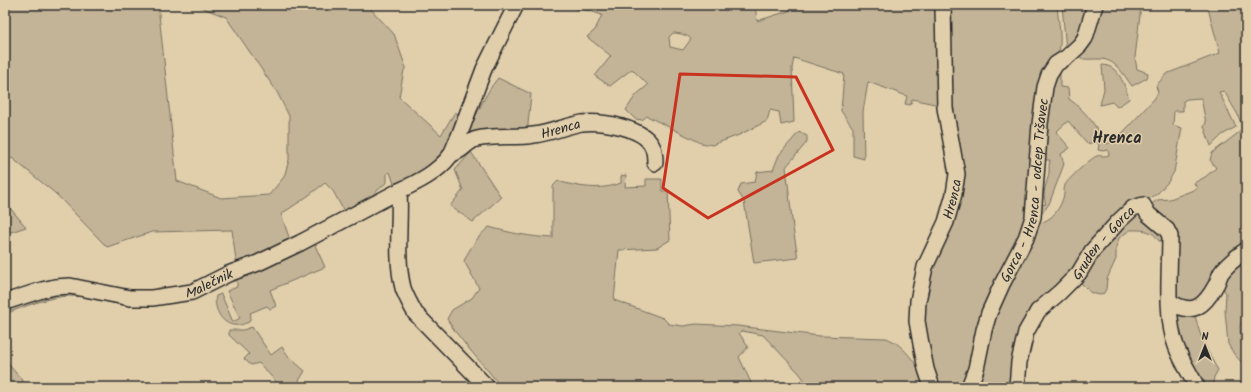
<svg xmlns="http://www.w3.org/2000/svg" width="1251" height="392" font-family="Kalam,sans-serif">
	<rect width="100%" height="100%" fill="#e1cfac"/>
	<filter id="ink" filterUnits="userSpaceOnUse"><feTurbulence type="fractalNoise" baseFrequency=".025" numOctaves="2"/><feDisplacementMap in="SourceGraphic" scale="8" xChannelSelector="R" yChannelSelector="G"/><feConvolveMatrix kernelMatrix="1 2 1 2 8 2 1 2 1" color-interpolation-filters="sRGB"/></filter>
	<g filter="url(#ink)">
		<!-- green -->
		<path fill="#c3b497" stroke="#777061" fill-rule="evenodd" d="M5,5H158L177,181L221,198L269,195L284,177L289,160V116L277,92L226,17L195,5H367L394,34L406,68L404,70L399,97L441,135L455,112L463,117L440,163L396,190L390,172L387,173V182L370,197L363,205L346,215L333,191L325,183L301,201L281,214L291,243L237,268L232,230L152,232L107,247L56,194L12,158L5,163Z
			M556,5H755L757,21L807,5H939V105L912,99L911,105L905,104L907,96L868,82L863,112L864,159L853,156V128L841,111L844,74L794,58L792,68L794,122L781,125L779,112L770,110L767,121L739,135L712,145L701,143L647,116L642,120L635,119L626,110L636,95L648,85L632,69L610,86L595,76L611,56L587,37L595,30L602,15L590,11ZM673,33C678,33 688,35 691,39L683,50L670,47L669,37Z
			M945,5H1057C1058,21 1063,40 1058,56L1030,219L963,387H935L933,379L922,306L926,281L958,195L950,117Z
			M1062,5H1092L1079,39L1066,50Z
			M1098,5H1141L1135,58L1137,69L1148,73L1147,78L1132,86C1123,74 1115,58 1098,59C1089,59 1083,60 1075,57Z
			M1207,5H1246V121L1241,124L1238,115L1224,91L1219,92L1236,127L1222,135L1211,146L1204,126L1206,123L1201,98L1187,99L1183,101V111H1174L1173,125L1182,128L1174,172L1168,182L1157,194L1138,205L1120,211L1112,218L1100,233L1084,260L1070,278L1034,311L1020,342L1016,360L1014,387H970L993,311L1032,230C1038,222 1049,222 1056,212C1060,207 1063,200 1064,194C1064,192 1064,188 1065,185C1067,180 1092,157 1097,156C1100,155 1103,157 1109,155L1108,150L1103,151L1098,150L1099,145L1096,141L1088,144L1068,121L1056,132L1070,148L1061,154L1064,164L1049,204L1041,215V205L1046,204C1041,192 1047,185 1049,173C1049,168 1049,164 1050,160H1040C1041,141 1042,70 1062,64L1067,67L1060,70V87L1068,88L1069,99C1087,112 1095,125 1106,144L1115,141L1155,98L1158,92L1156,86L1166,74L1220,53Z
			M1102,65C1119,65 1125,86 1129,99L1117,107L1112,102L1100,105L1104,89Z
			M498,78L531,94L528,124V133L474,137L463,134C478,118 483,95 498,78Z
			M1246,127V244L1195,304L1175,301L1172,249L1149,206L1157,200L1170,199L1191,191L1197,188L1194,183L1205,177L1216,168L1210,160L1212,153Z
			M799,132L807,136V142L786,167L793,228L798,258L754,263L744,201L738,192L741,184L755,182L757,172L773,170L779,155Z
			M471,152L501,197L473,222L450,206L463,190L455,170Z
			M626,175L625,187L646,186V179H662V191H668L670,240L657,248L619,250L614,300L663,318L669,324L683,326L696,324L738,326L820,336L886,338C905,344 920,369 928,387H809L800,374L763,335L742,331L739,333L748,347L739,357L753,387H501C484,364 462,344 447,319L452,310L472,298L479,288L464,261C469,249 479,235 489,227C510,233 531,237 553,238V186L558,181C577,187 601,191 621,183V176Z
			M5,202L26,227L5,234Z
			M1134,213L1147,219L1162,233V241H1159C1152,229 1142,230 1130,230L1119,238L1116,247V259L1107,279L1106,289L1104,293L1100,295L1091,293L1078,280Z
			M313,241L325,267L270,290L276,306L270,309L267,306L250,313L251,316L249,322C244,324 239,326 233,325C221,323 213,307 216,296L221,294L233,322L240,318L227,291L237,287V274Z
			M1246,253V294L1240,327L1241,340L1246,349V379L1244,365L1234,354L1228,344L1225,311L1226,293L1221,285L1229,271Z
			M62,288L135,305C112,306 90,295 68,296C48,297 23,307 5,314V307Z
			M1173,311L1195,312C1196,329 1209,356 1218,370L1214,377L1213,384L1204,387L1192,374Z
			M252,327L271,355L282,347L289,357L305,371L295,387H281L259,363L251,365L244,359L249,354L229,335V330H243Z
			M5,358L9,365L28,387H7V384H5Z"/>
		<g fill="none" stroke-linecap="round" stroke-linejoin="round">
			<defs>
				<g id="minor">
					<path id="s1" d="M451,154C461,153 467,141 477,139C495,135 516,138 534,135C551,133 565,126 582,123C601,121 645,127 653,148C655,153 655,158 655,163"/>
					<path d="M399,191C401,223 395,256 403,288C406,297 411,305 415,313L487,387"/>
					<path id="s2" d="M5,302L42,290L55,287L70,286L130,298H152L192,292L228,274L258,263L300,243L399,191C418,182 437,173 450,156C453,151 456,142 459,136L484,69L516,5"/>
					<path d="M1170,302C1193,316 1204,307 1216,285C1218,281 1219,277 1221,273C1227,264 1237,257 1246,250"/>
					<path id="s3" d="M932,387L926,369L921,344L917,321L918,301L925,267L946,222L954,194L957,174L945,108L943,5"/>
					<path id="s4" d="M969,387L976,369L984,330L989,313L1002,284L1026,238L1033,217L1040,124L1045,87L1049,75L1056,64L1067,57L1080,45L1085,38L1095,5"/>
					<path id="s5" d="M1017,387L1019,362L1026,332L1038,311L1060,292L1079,273L1092,251L1119,221L1133,208L1143,205L1148,214L1167,230L1170,236C1170,267 1165,318 1176,346C1181,360 1190,374 1197,387"/>
				</g>
			</defs>
			<!-- minor casing -->
			<use href="#minor" stroke="#2b2b2b" stroke-width="18"/>
			<!-- minor -->
			<use href="#minor" stroke="#e1cfac" stroke-width="15"/>
		</g>
	</g>
	<!-- marked area -->
	<path fill="none" stroke="#c8321e" stroke-width="3" stroke-linejoin="round" d="M680,74L796,77L833,150L708,218L663,188Z"/>
	<g text-anchor="middle" stroke-width="3" stroke-linejoin="round" paint-order="stroke">
		<!-- street labels -->
		<g font-size="14" fill="#2b2b2b" stroke="#e1cfac">
			<text dy="5" stroke="none"><textPath href="#s1" startOffset="115">Hrenca</textPath></text>
			<text dy="5" stroke="none"><textPath href="#s4" startOffset="207">Gorca - Hrenca - odcep Tršavec</textPath></text>
			<text dy="5" stroke="none"><textPath href="#s3" startOffset="196">Hrenca</textPath></text>
			<text dy="5" stroke="none"><textPath href="#s5" startOffset="175">Gruden - Gorca</textPath></text>
			<text dy="5" stroke="none"><textPath href="#s2" startOffset="210">Malečnik</textPath></text>
		</g>
		<!-- quarter labels -->
		<g font-size="16" font-weight="bold" fill="#2b2b2b" stroke="#e1cfac">
			<text x="1117" y="143">Hrenca</text>
		</g>
	</g>
	<!-- margin -->
	<rect width="1251" height="392" fill="none" stroke="#e1cfac" stroke-width="20"/>
	<rect x="10" y="10" width="1231" height="372" fill="none" stroke="#2b2b2b" stroke-width="1.5" filter="url(#ink)"/>
	<!-- north arrow -->
	<g transform="translate(1205 346)" stroke="#e1cfac" stroke-width="3" paint-order="stroke">
	<path d="M0-3L7 15L0 10L-7 15Z" fill="#2b2b2b"/>
	<text y="-6" font-size="11" font-weight="bold" text-anchor="middle" fill="#2b2b2b">N</text>
	</g>
</svg>
